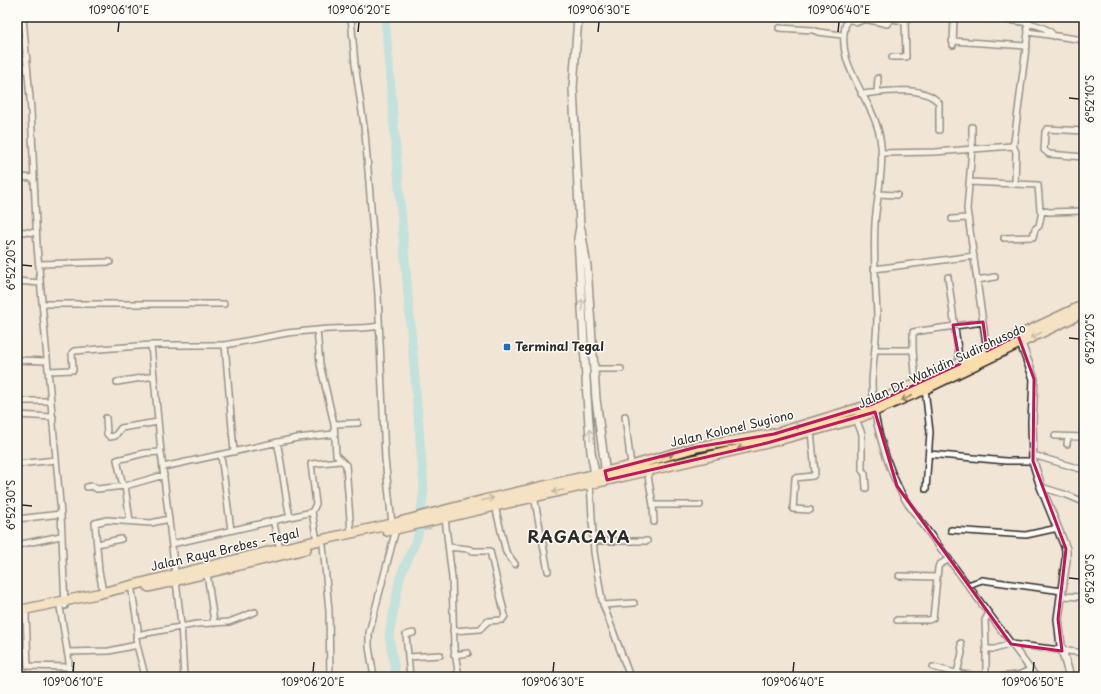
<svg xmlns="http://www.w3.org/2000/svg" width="1101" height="694" font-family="'Playpen Sans',sans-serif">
	<rect width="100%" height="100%" fill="#f1e5d5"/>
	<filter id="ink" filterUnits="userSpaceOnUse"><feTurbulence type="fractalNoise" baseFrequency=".025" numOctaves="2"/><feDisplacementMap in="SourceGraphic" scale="8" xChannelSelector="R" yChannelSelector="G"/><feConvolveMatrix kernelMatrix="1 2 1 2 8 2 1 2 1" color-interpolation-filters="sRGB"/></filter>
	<g filter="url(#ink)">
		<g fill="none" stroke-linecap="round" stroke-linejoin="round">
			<!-- stream -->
			<path stroke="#65969c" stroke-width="1.5" d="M638,477L646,476
				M537,501L584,490
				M506,508L533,502
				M479,515L494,511
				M419,530L431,528"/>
			<!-- river -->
			<path stroke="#8cdde7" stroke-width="9" d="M385,17L424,488L418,536L400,577L389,635L396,677"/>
			<defs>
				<path id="street" d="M23,17L31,110L37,246L61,514L65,606
					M351,17L355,64L365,133L378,295L385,459L392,524
					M848,17C830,63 873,96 880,138C885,165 877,196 875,223C873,254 876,285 877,316C877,338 873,360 872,383C872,419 888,472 907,503L1036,677
					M971,17C990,19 1043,19 1054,36
					M1026,17L1028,32L1084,40
					M847,19L858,22L865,19L887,24L891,19L905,21L906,57H892
					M905,21L910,17
					M779,28L813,30L818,32L842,35
					M952,41L1027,46
					M953,45L954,17
					M877,92L878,78
					M861,94C883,92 923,84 939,103V130
					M972,127V149L967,209L987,351
					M1084,131L1047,129L1045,132L1044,150L1049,154L1084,157
					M1013,145L1016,152L1015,184L1038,185L1040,210L1049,212L1084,211
					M881,153L935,152L1012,146L1014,142L1028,32
					M17,177L34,178
					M969,182L1015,184
					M878,194L897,195
					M952,219L967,218
					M17,231L36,233
					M1004,238L1033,237L1035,229L1039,226L1042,211
					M39,264L110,262
					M874,269L974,256
					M948,277L960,364
					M977,280L995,277
					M17,281L40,283
					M42,304H224
					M317,330C338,327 358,330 379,326
					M151,345L161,452L181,624L184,677
					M225,345L234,452
					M875,350H913V332L983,322
					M913,350L916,384
					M17,360L47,361
					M593,369H621
					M48,371L73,370L72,353L74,351L151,345H225L287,333L317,330L320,364L334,424L336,455L346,465L351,533
					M117,382L154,376
					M925,389L930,432L926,489
					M17,401H51
					M17,415L53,417
					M625,416L631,466
					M106,418L107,434L110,437L115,436L121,428L158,422
					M856,419L862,434V470L865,474L866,488
					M334,424L358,423
					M1055,436L1084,437
					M277,442C283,467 284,492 290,517
					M1067,444L1068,437
					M929,454L1006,461H1033
					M221,455L231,530
					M1033,455L1084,470
					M17,464L56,460
					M163,467L297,438L334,434
					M647,470L653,505H700
					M590,482L594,552L602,601L630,677
					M123,486L117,460L145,453L161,452
					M125,486L130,521
					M87,487L92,486L97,489L125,486L164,475
					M1041,487L1067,495L1084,502
					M534,496L548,571
					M653,505L654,522
					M495,506L506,552L515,564
					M810,510L793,509L795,478L813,476L815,473L811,431
					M445,518L452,578L454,647L459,677
					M17,519L61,514
					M273,520L280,549
					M951,530L1026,535L1058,528
					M317,541L312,512L316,504L311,464L340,461
					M593,541H647
					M97,544L121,539
					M172,544L312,512
					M17,545L61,536
					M323,545L329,611L330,677
					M448,547L469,549L473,551H490L505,616L502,620L488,621L480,629L453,631
					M207,573L214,622
					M899,576L937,577
					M968,585L982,580L1062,591
					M132,591L138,629L136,638L137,645L144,672L143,677
					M103,592L99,571L95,523L107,520L151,523L169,519
					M1061,596L1084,597
					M603,605L634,603
					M60,607L69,662V677
					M989,613L985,620L986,649H995L1011,644L1084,653
					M26,614L28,666L69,667
					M897,620H929L933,618L938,568L939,565L949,559
					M136,635L197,624L229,622L255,612
					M986,649V675
					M67,652L109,651L137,645
					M454,655L468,653
					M408,657L440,655
					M933,667L959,674L998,677L1018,675L1030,670
					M957,673L962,653L961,643
					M374,677L369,647V633L396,529
					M410,677L406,635L413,633"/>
				<path id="secondary" d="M578,17L573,88L580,227L578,238L587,396L591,452L596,479
					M581,229L587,267L596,399L606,475
					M1019,338L1034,379L1032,422L1033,461L1041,487L1066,549V560L1058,619L1061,646L1070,677"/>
				<path id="highway" d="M387,531L767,443L856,419L925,389L1084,312
					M149,587L306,549
					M17,611L97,594L280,549L392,524L484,500L631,466L697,447L774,434L873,404L1084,305"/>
			</defs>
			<!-- street casing -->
			<use href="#street" stroke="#2b2b2b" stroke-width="8"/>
			<!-- secondary casing -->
			<use href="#secondary" stroke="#2b2b2b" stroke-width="10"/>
			<!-- highway casing -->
			<use href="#highway" stroke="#2b2b2b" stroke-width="12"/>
			<!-- street -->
			<use href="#street" stroke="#fdfcf7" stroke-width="5"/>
			<!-- secondary -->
			<use href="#secondary" stroke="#fdfcf7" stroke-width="7"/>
			<!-- highway -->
			<use href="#highway" stroke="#fbddab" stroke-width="9"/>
		</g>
		<!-- one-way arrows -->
		<defs><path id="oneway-shaft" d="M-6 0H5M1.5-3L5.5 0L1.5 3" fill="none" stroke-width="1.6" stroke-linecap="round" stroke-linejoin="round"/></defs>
		<g stroke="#9e9e9b">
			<use href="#oneway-shaft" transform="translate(582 305) rotate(-93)"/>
			<use href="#oneway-shaft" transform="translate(590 435) rotate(-94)"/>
		</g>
		<g stroke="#93846b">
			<use href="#oneway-shaft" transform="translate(1036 335) rotate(154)"/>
			<use href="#oneway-shaft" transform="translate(907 398) rotate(155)"/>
			<use href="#oneway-shaft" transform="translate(795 427) rotate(-18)"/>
			<use href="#oneway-shaft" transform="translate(743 448) rotate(168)"/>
			<use href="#oneway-shaft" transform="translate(668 455) rotate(-16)"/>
			<use href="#oneway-shaft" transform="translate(558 491) rotate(168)"/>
			<use href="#oneway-shaft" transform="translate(488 499) rotate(-14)"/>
		</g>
	</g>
	<!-- marked area -->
	<path d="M0 0H1101V694H0ZM983,322L987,351L1018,335L1034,379L1033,461L1066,549L1058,619L1062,651L1011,644L897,486L875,412L767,443L607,480L605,471L697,447L774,434L873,404L960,364L953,325Z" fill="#f1e5d5" fill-opacity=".55" fill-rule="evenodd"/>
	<path fill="none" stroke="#c2185b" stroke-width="3" stroke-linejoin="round" d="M983,322L987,351L1018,335L1034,379L1033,461L1066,549L1058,619L1062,651L1011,644L897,486L875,412L767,443L607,480L605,471L697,447L774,434L873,404L960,364L953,325Z"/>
	<!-- ticks -->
	<path fill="none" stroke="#2b2b2b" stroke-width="1.5" d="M118,32L119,22M358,32L359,22M598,32L599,22M838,32L839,22M1069,98L1079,99M22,265L32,266M1069,338L1079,339M22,505L32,506M1069,578L1079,579M73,672L74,662M313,672L314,662M553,672L554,662M793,672L794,662M1033,672L1034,662"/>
	<!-- markers -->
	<rect fill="#1f6fb2" stroke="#fdfcf7" stroke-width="1.5" x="503" y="343" width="8" height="8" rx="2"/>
	<g text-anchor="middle" stroke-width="3" stroke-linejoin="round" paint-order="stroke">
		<!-- poi labels -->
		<g font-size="12" font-weight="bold" fill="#2b2b2b" stroke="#fdfcf7" text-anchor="start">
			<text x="515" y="351">Terminal Tegal</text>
		</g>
		<!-- street labels -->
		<g font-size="12" fill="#2b2b2b" stroke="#fdfcf7">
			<text transform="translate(942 366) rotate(-25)" y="4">Jalan Dr. Wahidin Sudirohusodo</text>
			<text transform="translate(732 429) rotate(-13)" y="4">Jalan Kolonel Sugiono</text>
			<text transform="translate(225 550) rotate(-13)" y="4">Jalan Raya Brebes - Tegal</text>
		</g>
		<!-- district labels -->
		<g font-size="16" font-weight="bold" letter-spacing="1" fill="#2b2b2b" stroke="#fdfcf7">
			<text x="579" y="543">RAGACAYA</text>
		</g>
	</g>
	<!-- margin -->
	<rect width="1101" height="694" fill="none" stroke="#fdfcf7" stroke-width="44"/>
	<rect x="22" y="22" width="1057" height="650" fill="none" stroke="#2b2b2b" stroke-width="1.5"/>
	<g font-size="10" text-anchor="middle" fill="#2b2b2b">
		<text x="119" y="14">109°06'10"E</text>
		<text x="359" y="14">109°06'20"E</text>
		<text x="599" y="14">109°06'30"E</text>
		<text x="839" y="14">109°06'40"E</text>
		<text transform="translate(1090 99) rotate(-90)" y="4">6°52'10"S</text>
		<text transform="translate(11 265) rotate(-90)" y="4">6°52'20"S</text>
		<text transform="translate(1090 339) rotate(-90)" y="4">6°52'20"S</text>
		<text transform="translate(11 505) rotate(-90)" y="4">6°52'30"S</text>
		<text transform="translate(1090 579) rotate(-90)" y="4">6°52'30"S</text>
		<text x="73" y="686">109°06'10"E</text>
		<text x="313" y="686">109°06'20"E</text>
		<text x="553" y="686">109°06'30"E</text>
		<text x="793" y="686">109°06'40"E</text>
		<text x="1033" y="686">109°06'50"E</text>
	</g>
</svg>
